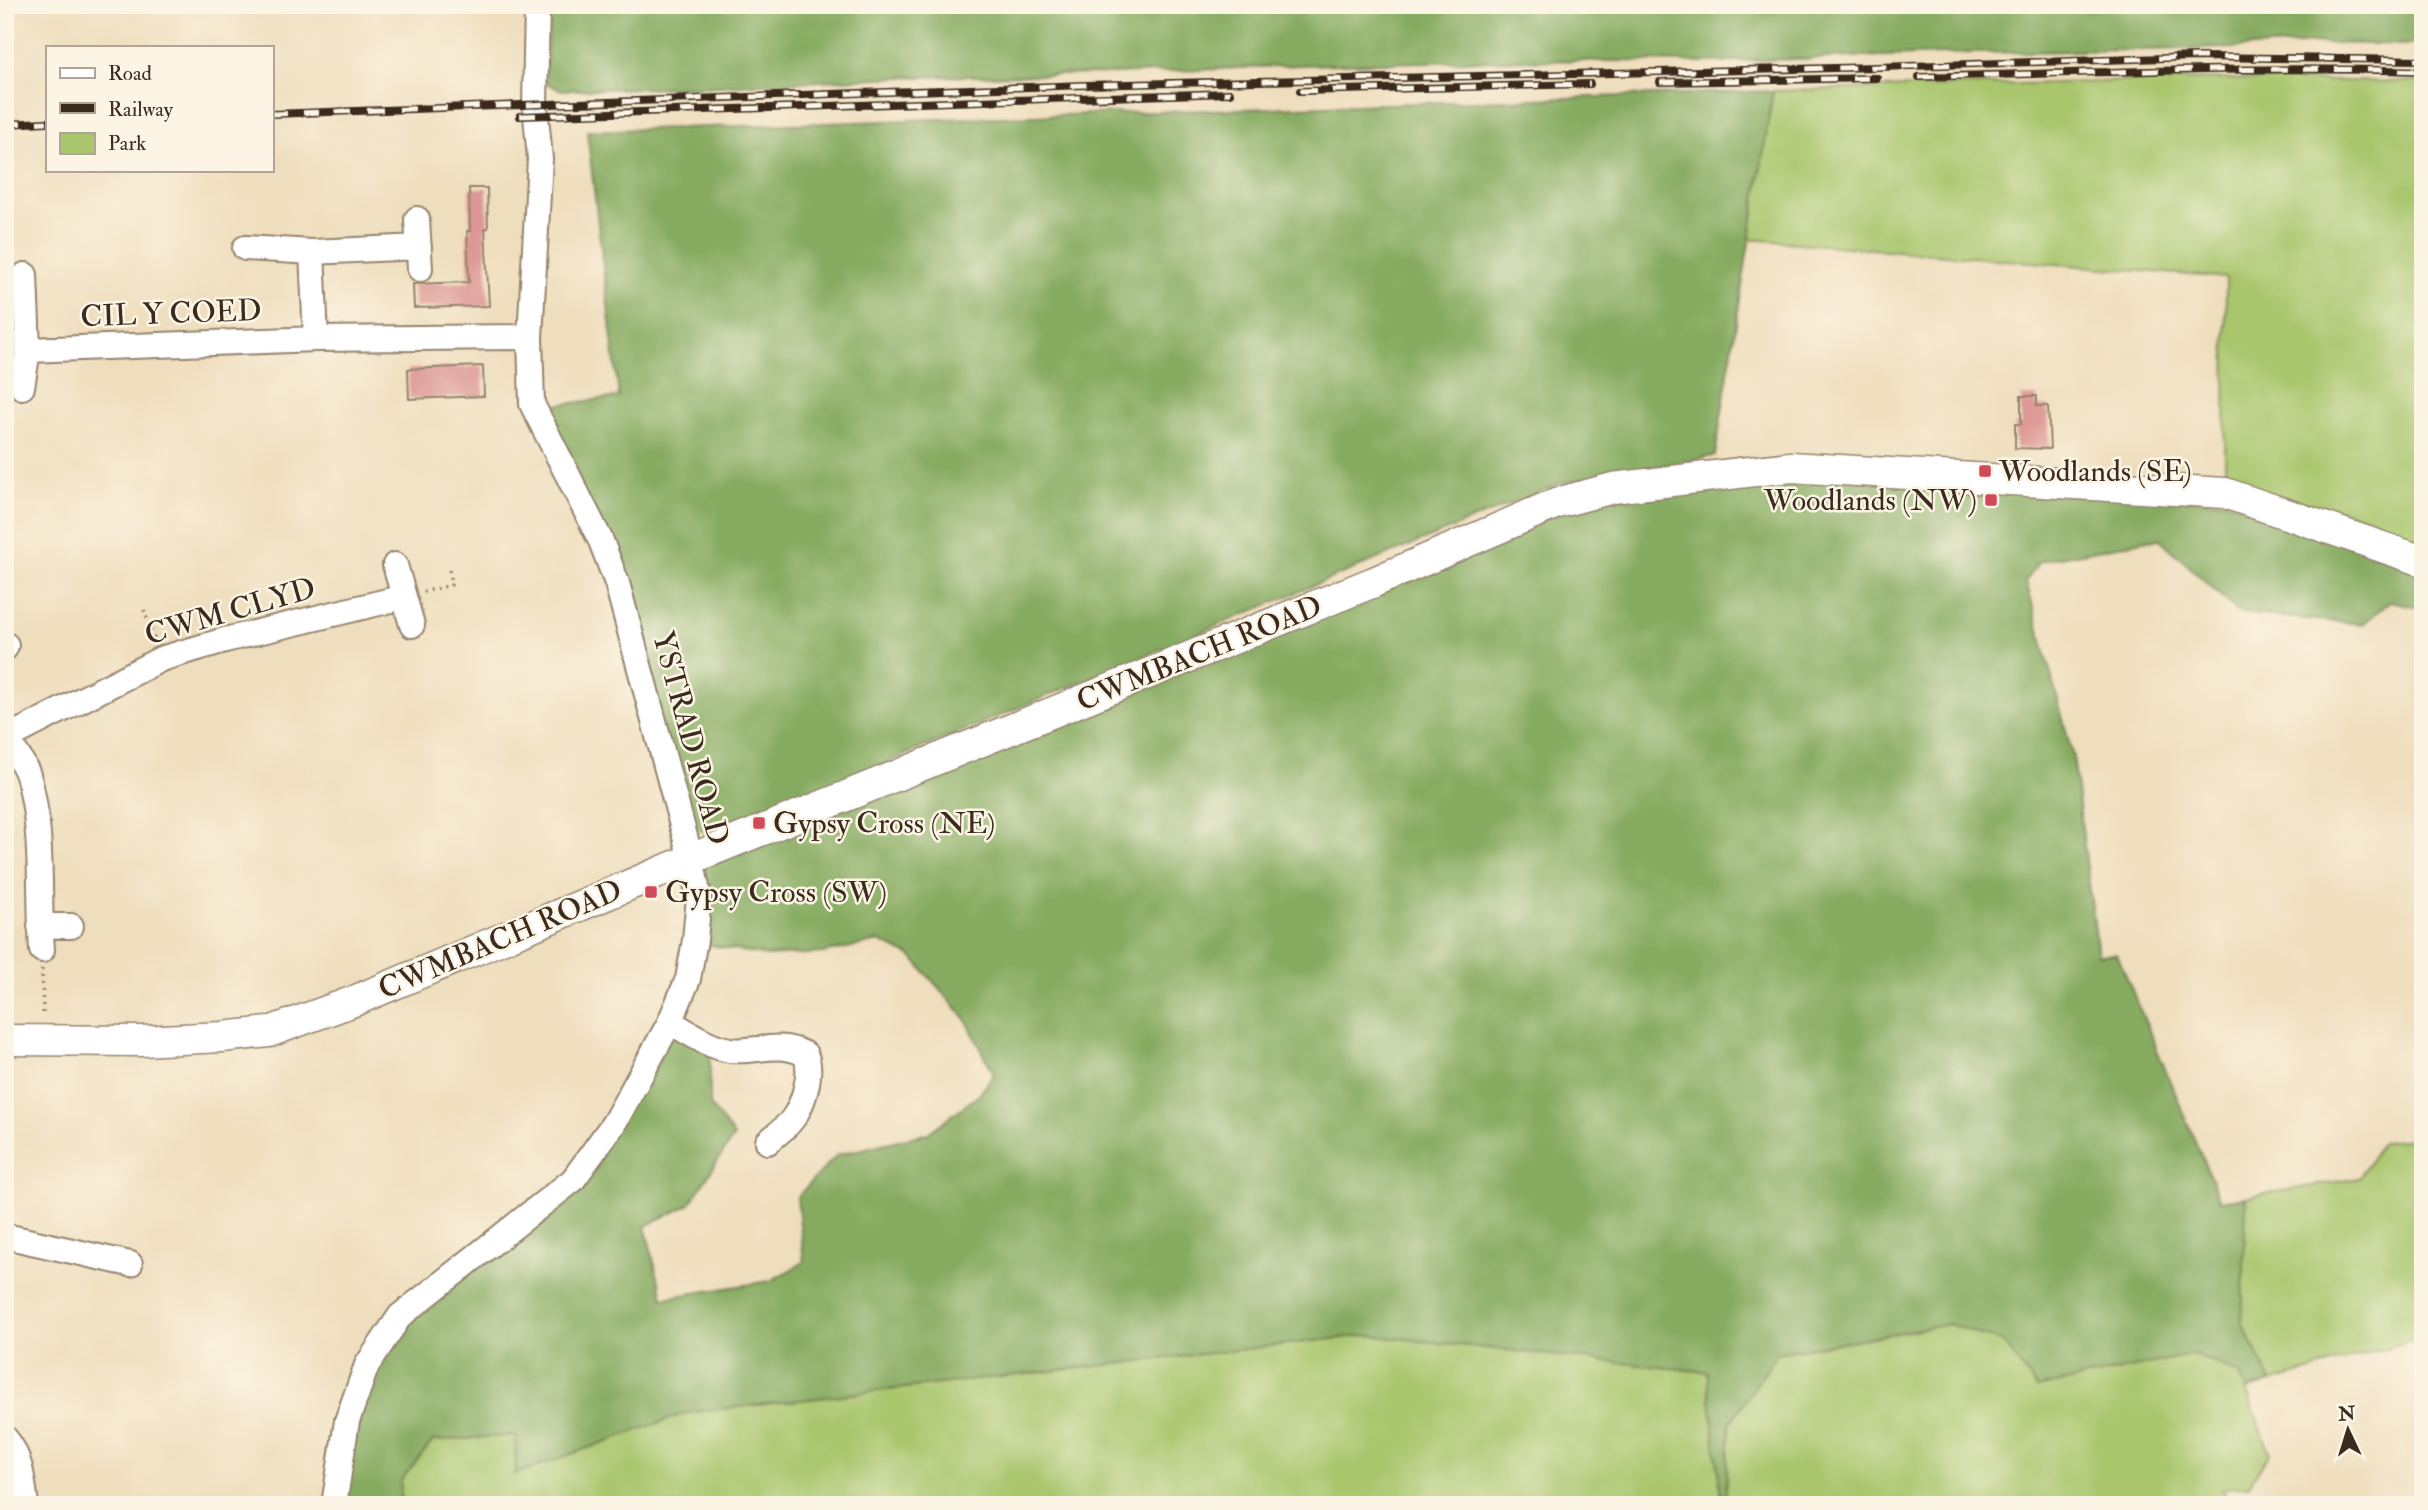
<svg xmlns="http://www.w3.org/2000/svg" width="2428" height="1510" font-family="'IM FELL Double Pica',serif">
	<rect width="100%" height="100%" fill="#fcf5e5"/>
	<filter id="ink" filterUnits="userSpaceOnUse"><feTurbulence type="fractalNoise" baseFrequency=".0143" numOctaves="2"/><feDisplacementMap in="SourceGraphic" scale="14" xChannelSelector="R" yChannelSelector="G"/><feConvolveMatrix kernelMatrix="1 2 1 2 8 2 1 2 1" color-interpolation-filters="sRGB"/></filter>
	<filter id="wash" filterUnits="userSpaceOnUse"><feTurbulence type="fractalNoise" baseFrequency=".00686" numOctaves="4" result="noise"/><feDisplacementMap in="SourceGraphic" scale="28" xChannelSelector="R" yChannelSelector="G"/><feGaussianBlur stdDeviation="1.57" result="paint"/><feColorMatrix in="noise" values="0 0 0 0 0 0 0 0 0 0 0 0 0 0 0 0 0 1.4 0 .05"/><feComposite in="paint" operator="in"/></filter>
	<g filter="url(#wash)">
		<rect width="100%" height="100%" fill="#efdebd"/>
		<!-- green -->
		<path fill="#a9c66d" stroke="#727846" stroke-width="2" d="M2198,79L2423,82V542L2366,517L2225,483L2226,278L1750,239L1773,91Z
			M2423,1138V1337L2271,1382L2242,1323L2246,1197L2359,1178L2382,1142Z
			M1949,1324L2003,1342L2037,1388L2195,1354L2240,1374L2270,1453L2248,1486L2221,1489L2233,1505H1725L1730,1423L1777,1353Z
			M1367,1335L1708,1372L1722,1505H400L401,1480L432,1441L516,1435L515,1474L686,1413Z"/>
		<!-- forest -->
		<path fill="#86ab60" stroke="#606a3f" stroke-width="2" d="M550,5H2423V45L2317,43L2237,48L1973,53L1709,62L1508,60L1299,65L1113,74L900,77L697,87L562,90L545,83Z
			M1773,91L1715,456L1561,483L714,834L693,829L620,581L540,407L619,397L587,131Z
			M1789,476L2228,501L2423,573V608L2390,601L2363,624L2239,613L2159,538L2040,561L2026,581L2073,757L2098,955L2117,954L2220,1201L2246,1197L2242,1323L2271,1382L2246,1390L2240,1374L2194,1354L2037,1388L2003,1342L1949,1324L1777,1353L1730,1423L1725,1505H1722L1707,1372L1367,1335L686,1413L515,1474L516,1435L433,1441L401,1480L400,1505H338L352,1421L402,1317L582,1183L671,1030L710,1047V1105L734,1136L689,1205L645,1226L663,1298L770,1281L804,1262L797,1197L837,1155L928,1133L979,1095L994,1074L966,1019L911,956L879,941L823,953L767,956L699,943L701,868L1561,513L1611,499Z"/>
		<g id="blocks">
			<!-- building -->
			<path fill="#dd9895" d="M469,188H487L488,228H485L489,306L414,308L413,284L469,282L467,231H470Z
				M483,366L484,396L409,399L408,369Z
				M2021,396H2037V406H2048L2050,449L2015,448V424H2021Z"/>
		</g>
	</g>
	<g filter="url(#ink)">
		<use href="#blocks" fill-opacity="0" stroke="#95846e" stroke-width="2"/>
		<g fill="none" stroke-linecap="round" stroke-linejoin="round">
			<defs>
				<path id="minor" d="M417,219L420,269
					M245,248L312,252L419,247
					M312,252L316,339
					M28,350L316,339L530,337
					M22,387L28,350L25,275
					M395,565L412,625
					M5,648L6,645
					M5,726C7,746 22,757 28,775C44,831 38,892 42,950
					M5,739L161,659L225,640L404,597
					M40,926H71
					M670,1022C688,1032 709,1047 730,1050C758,1053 776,1040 805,1054C813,1070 805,1098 796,1114C790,1125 777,1134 768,1142
					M5,1236L130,1264
					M5,1438C21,1456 23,1482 26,1505
					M334,1505L347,1421L367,1365L400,1316L573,1180L614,1123L670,1022L688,979L695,940L699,897L691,859L617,583L601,541L532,404L530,337L540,159L535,105L537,5"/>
				<path id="major" d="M5,1040L141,1041L222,1037L269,1032L354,1001L691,859L1374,582L1557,503L1613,488L1790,467L2225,493L2423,561"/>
			</defs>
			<!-- minor casing -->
			<use href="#minor" stroke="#95846e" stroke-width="28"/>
			<!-- major casing -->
			<use href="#major" stroke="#95846e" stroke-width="33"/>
			<!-- path -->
			<path stroke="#95846e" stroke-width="3.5" stroke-dasharray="2 5" stroke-linecap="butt" d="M423,592L451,585L449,569
				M144,610L155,641
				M42,969L43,1017"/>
			<!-- minor -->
			<use href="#minor" stroke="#fff" stroke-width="24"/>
			<!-- major -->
			<use href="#major" stroke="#fff" stroke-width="30"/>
			<defs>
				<path id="rail" d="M1919,77C2087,73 2255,66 2423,71
					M1660,82L1877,78
					M1300,91L1590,84
					M271,114L1085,85L1878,67L2197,57L2423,60
					M520,116L1230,93
					M5,124L47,122"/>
			</defs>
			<!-- rail casing -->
			<use href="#rail" stroke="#3b2a1e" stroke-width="8"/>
			<!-- rail -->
			<use href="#rail" stroke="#fcf5e5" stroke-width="5" stroke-dasharray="16" stroke-linecap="butt"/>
		</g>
	</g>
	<!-- markers -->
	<g fill="#d1495b" stroke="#fcf5e5" stroke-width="2.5">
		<rect x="1978" y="464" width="14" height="14" rx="3.5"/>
		<rect x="1984" y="493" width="14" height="14" rx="3.5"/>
		<rect x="752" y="816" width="14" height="14" rx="3.5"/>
		<rect x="644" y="885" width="14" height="14" rx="3.5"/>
	</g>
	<g text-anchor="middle" stroke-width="5" stroke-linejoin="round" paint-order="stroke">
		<!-- street labels -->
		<g font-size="30" fill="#3b2a1e" stroke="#fcf5e5">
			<text transform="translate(171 313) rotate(-2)" y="10">CIL Y COED</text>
			<text transform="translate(230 611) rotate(-16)" y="10">CWM CLYD</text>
			<text transform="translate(1199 653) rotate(-22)" y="10">CWMBACH ROAD</text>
			<text transform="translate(691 738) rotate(75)" y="10">YSTRAD ROAD</text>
			<text transform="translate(500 939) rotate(-23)" y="10">CWMBACH ROAD</text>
		</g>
		<!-- poi labels -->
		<g font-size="30" fill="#3b2a1e" stroke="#fcf5e5" text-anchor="start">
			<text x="1999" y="481">Woodlands (SE)</text>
			<text x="1977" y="510" text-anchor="end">Woodlands (NW)</text>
			<text x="773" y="833">Gypsy Cross (NE)</text>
			<text x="665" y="902">Gypsy Cross (SW)</text>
		</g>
	</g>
	<!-- margin -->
	<rect width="2428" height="1510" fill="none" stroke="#fcf5e5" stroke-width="28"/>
	<!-- legend -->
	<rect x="46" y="46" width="228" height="126" fill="#fcf5e5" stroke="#afa495" stroke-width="2"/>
	<rect x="60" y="68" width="35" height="10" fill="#ffffff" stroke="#afa495" stroke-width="2"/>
	<text x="108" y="80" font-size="21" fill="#3b2a1e">Road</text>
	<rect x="60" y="103" width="35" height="10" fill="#3b2a1e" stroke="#afa495" stroke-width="2"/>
	<text x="108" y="116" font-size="21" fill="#3b2a1e">Railway</text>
	<rect x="60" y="133" width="35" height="21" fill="#a9c66d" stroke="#afa495" stroke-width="2"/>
	<text x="108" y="150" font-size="21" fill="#3b2a1e">Park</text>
	<!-- north arrow -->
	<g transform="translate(2348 1430) rotate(356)" stroke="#fcf5e5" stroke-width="5" paint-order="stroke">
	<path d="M0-5L12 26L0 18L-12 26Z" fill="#3b2a1e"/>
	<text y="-10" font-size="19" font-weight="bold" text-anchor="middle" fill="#3b2a1e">N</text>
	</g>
</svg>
